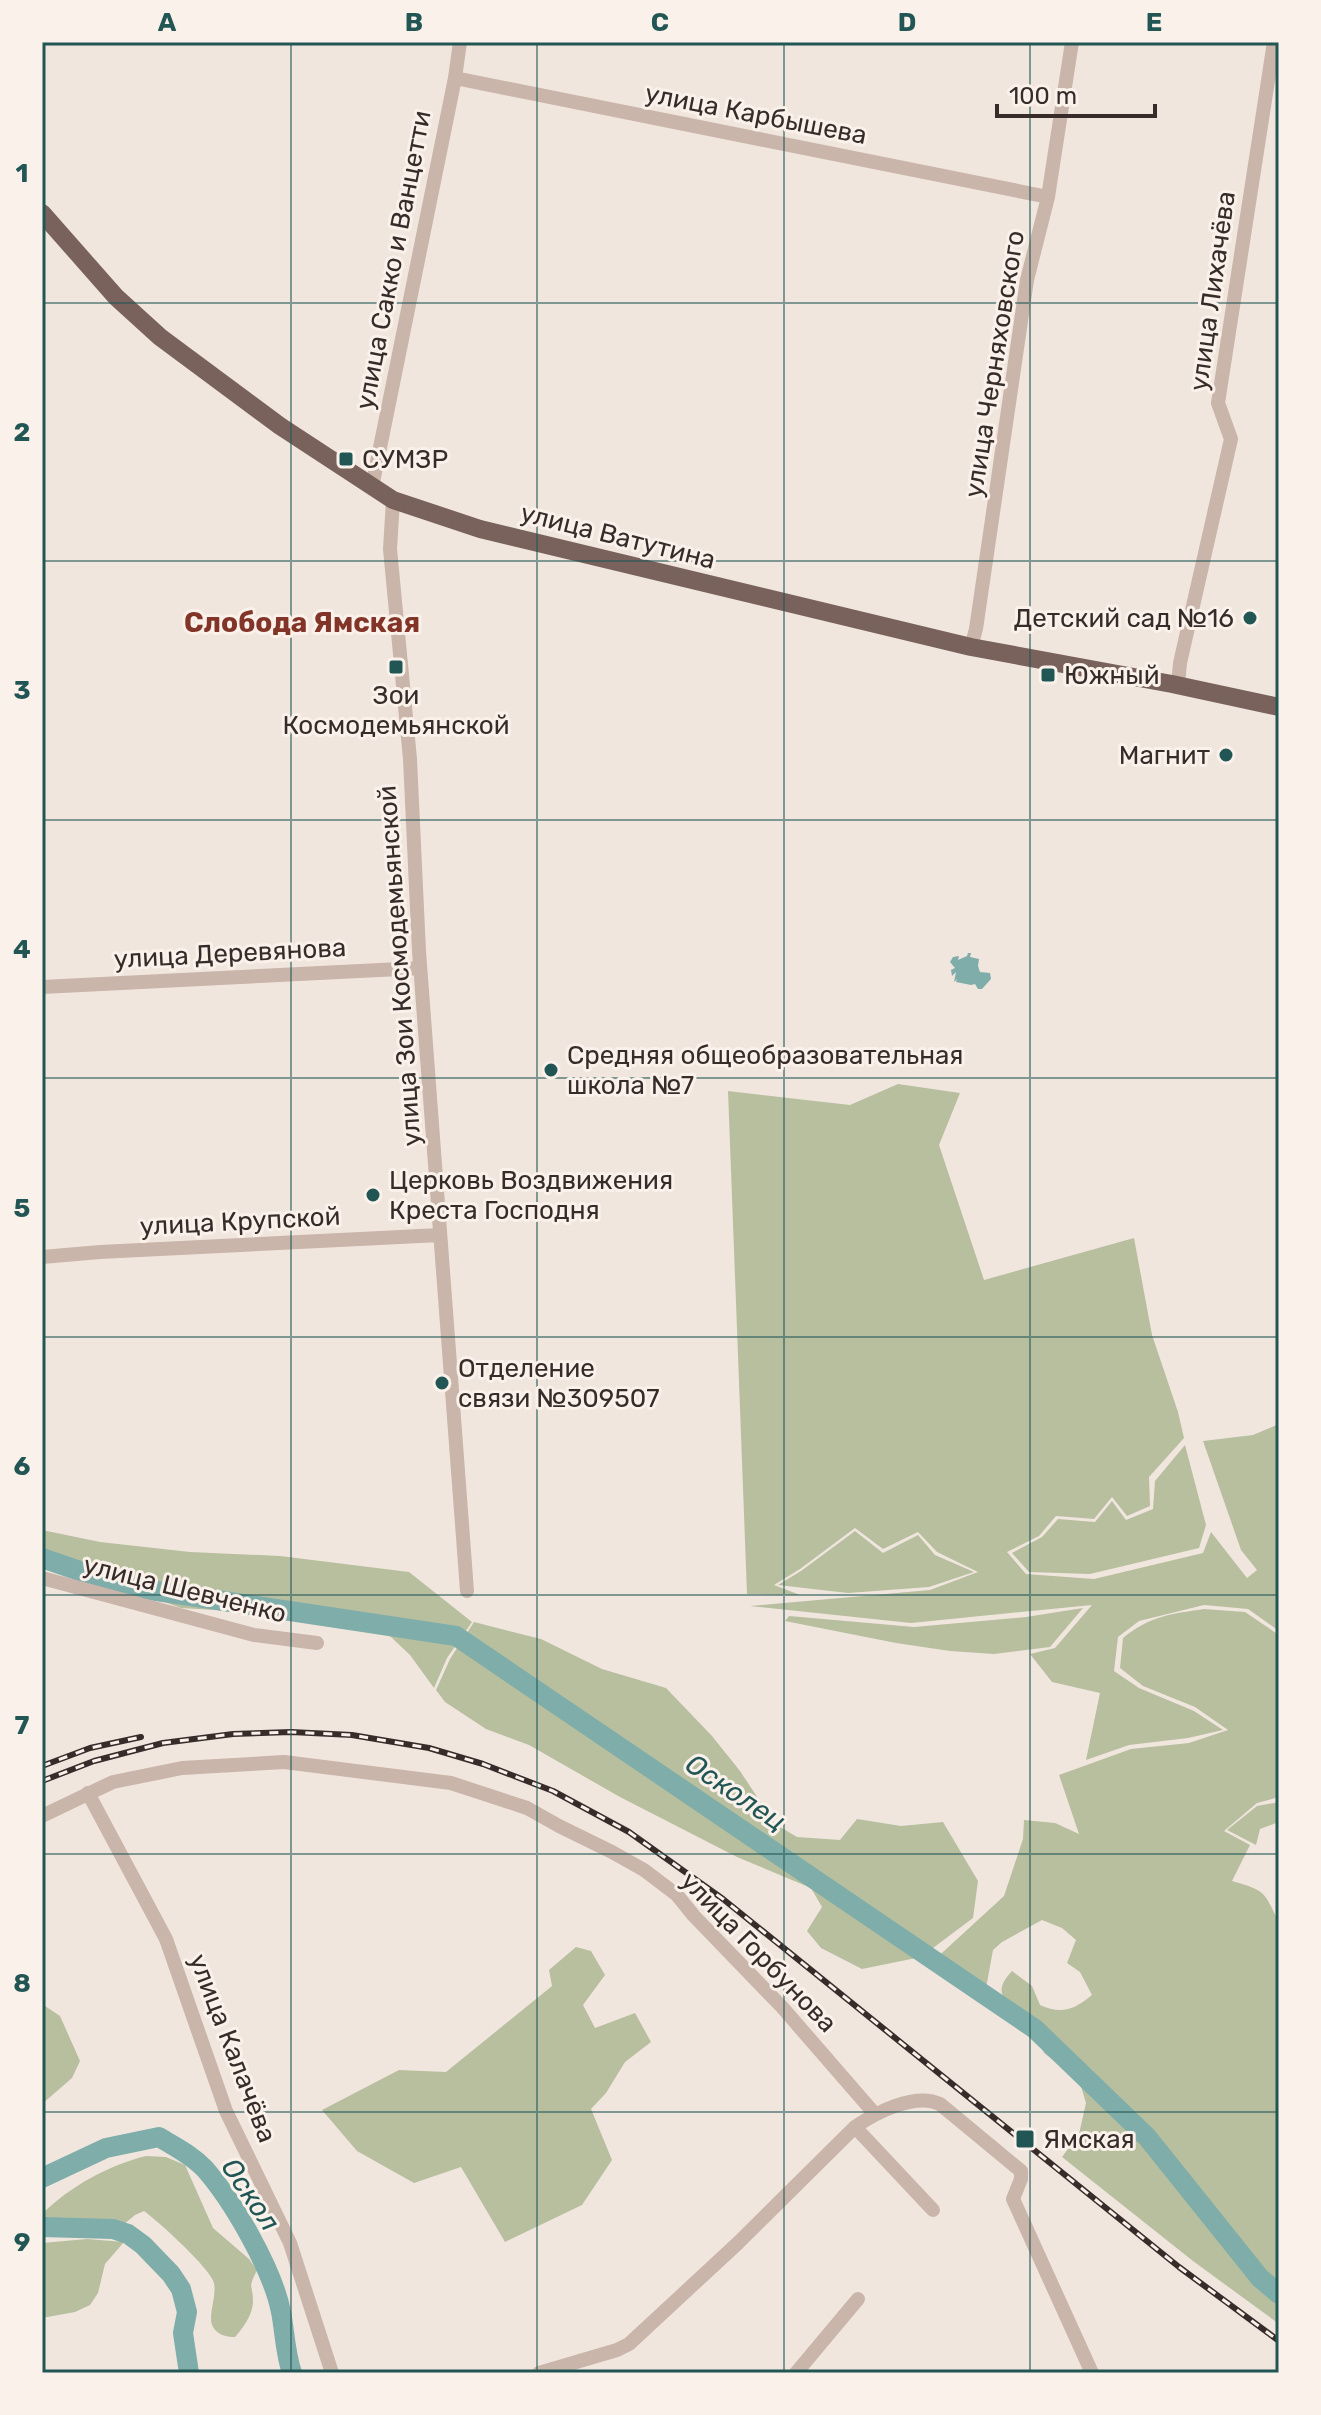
<svg xmlns="http://www.w3.org/2000/svg" width="1321" height="2415" font-family="Rubik,sans-serif">
	<rect width="100%" height="100%" fill="#f1e6de"/>
	<!-- green -->
	<path fill="#b7bf9f" d="M898,1084L960,1093L939,1145L984,1280L1134,1238L1152,1335L1178,1412L1184,1438L1149,1477L1150,1506L1127,1516L1112,1497L1094,1519L1056,1516L1039,1536L1007,1552L1026,1574L1094,1579L1203,1553L1211,1532L1247,1578L1257,1570L1241,1550L1203,1441L1253,1435L1279,1424V1631L1248,1609L1204,1605L1139,1621L1118,1637L1114,1671L1139,1688L1194,1711L1223,1730L1188,1738L1129,1745L1086,1760L1100,1693L1052,1682L1030,1654L1055,1648L1092,1605L911,1623L750,1606L930,1590L978,1572L937,1552L918,1532L883,1549L855,1528L800,1569L774,1585L800,1595L747,1594L728,1091L850,1105Z
		M1185,1445L1206,1525L1199,1548L1090,1574L1029,1572L1012,1553L1042,1537L1058,1519L1095,1522L1112,1501L1126,1520L1153,1509L1155,1481Z
		M42,1530L100,1542L190,1552L280,1556L409,1572L472,1622L447,1658L434,1688L410,1655L391,1637L375,1628L356,1622L264,1613L181,1608L121,1586L74,1576L42,1565Z
		M855,1531L883,1553L918,1535L935,1555L974,1572L929,1587L848,1593L778,1585L801,1571Z
		M1083,1608L1050,1647L994,1654L950,1651L896,1643L785,1621L789,1616L914,1627L1026,1617Z
		M1204,1609L1245,1612L1279,1635V1744H1277L1279,1797L1257,1803L1224,1831L1250,1845L1232,1881C1267,1891 1264,1892 1279,1923V2324L1193,2261L1062,2157L1079,2134L1086,2103L1079,2080L1044,2053L1037,2036L1015,2025C1017,1999 986,1999 1012,1971L1032,1986L1040,2005C1062,2015 1075,2009 1092,1995L1080,1972L1067,1963L1076,1940L1062,1928L1042,1920L1002,1942L993,1950L986,1988L958,1981L931,1963L1004,1896L1023,1839L1024,1820L1055,1823L1079,1834L1059,1775L1131,1749L1189,1743L1228,1730L1195,1707L1143,1686L1120,1668L1123,1638C1150,1616 1170,1614 1204,1609Z
		M474,1622L541,1639L602,1669L666,1688L712,1736L740,1771L775,1824L797,1837L840,1840L857,1819L901,1826L943,1822L978,1881L973,1918L921,1957L862,1969L821,1948L807,1931L822,1907L811,1888L737,1857L620,1797L529,1745L486,1729L445,1702L436,1690L450,1659Z
		M1279,1802V1822L1260,1829L1256,1845L1227,1830L1257,1806Z
		M576,1947L591,1951L605,1975L583,2005L595,2028L635,2013L651,2042L625,2062L606,2093L591,2109L612,2160L582,2205L505,2242L461,2167L414,2183L357,2151L322,2110L399,2070L446,2072L552,1986L549,1970Z
		M42,2004L60,2016L80,2061L72,2078L42,2104Z
		M146,2156L166,2157L185,2165L213,2228L249,2259L257,2270C247,2291 253,2282 253,2302C253,2314 243,2328 235,2337C226,2337 218,2335 213,2327C207,2316 217,2297 214,2283C211,2269 158,2221 144,2211L135,2215L123,2225L85,2223L42,2226V2214C69,2187 109,2165 146,2156Z
		M87,2239L124,2242L105,2264L98,2293L90,2305L75,2312L42,2318V2243Z"/>
	<!-- water -->
	<path fill="#7eadaa" d="M968,953H971L970,957L979,959L978,966L980,972L990,973L991,979L982,989H978L975,984L971,985L956,982L957,979L954,982L956,972L952,976L951,970L955,968L950,962L953,957L959,956L958,960L967,956Z"/>
	<g fill="none" stroke-linecap="round" stroke-linejoin="round">
		<!-- river -->
		<path stroke="#7eadaa" stroke-width="20" d="M42,1558L123,1586L456,1636L1035,2029L1147,2137L1260,2278L1279,2294
			M42,2178L106,2148L159,2137C175,2147 192,2155 205,2169C233,2201 273,2270 281,2312C285,2333 285,2352 292,2373
			M42,2227L113,2229L128,2234L143,2245L171,2274L181,2289L187,2312L183,2333L189,2373"/>
		<!-- minor -->
		<path stroke="#c9b5aa" stroke-width="14" d="M455,78L1048,197
			M372,487L455,78L460,42
			M393,500L390,549L410,759L419,951L467,1591
			M971,647L976,629L1027,280L1048,197L1072,42
			M1178,685L1180,663L1231,439L1218,403L1274,42
			M42,987L420,968
			M42,1257L100,1252L440,1235
			M42,1578L254,1635L317,1643
			M88,1793L166,1939L226,2111L290,2243L332,2373
			M42,1816L113,1782L182,1768L284,1762L451,1783L527,1808L559,1826L612,1852L644,1870L677,1895L694,1916L782,2007L874,2113
			M855,2127L933,2210
			M539,2373L617,2350L629,2344L738,2243L855,2127C875,2113 915,2092 940,2104L1021,2171V2179L1013,2199L1092,2373
			M796,2373L858,2299"/>
		<!-- major -->
		<path stroke="#78625b" stroke-width="18" d="M42,213L116,297L160,337L280,426L393,500L480,529L971,647L1172,684L1279,707"/>
		<defs>
			<path id="rail" d="M42,1766L90,1748L141,1737
				M42,1781L94,1761L163,1743L233,1734L291,1732L352,1735L429,1748L483,1764L553,1791L629,1832L723,1899L1179,2267L1279,2341"/>
		</defs>
		<!-- rail casing -->
		<use href="#rail" stroke="#372c29" stroke-width="6"/>
		<!-- rail -->
		<use href="#rail" stroke="#f9f1ea" stroke-width="3" stroke-dasharray="9" stroke-linecap="butt"/>
	</g>
	<!-- grid -->
	<path fill="none" stroke="#215655" stroke-width="2" stroke-opacity="0.55" d="M291,42V2373M537,42V2373M784,42V2373M1030,42V2373M42,303H1279M42,561H1279M42,820H1279M42,1078H1279M42,1337H1279M42,1595H1279M42,1854H1279M42,2112H1279"/>
	<!-- markers -->
	<g fill="#215655" stroke="#f9f1ea" stroke-width="3">
		<rect x="338" y="451" width="16" height="16" rx="4"/>
		<circle cx="1250" cy="618" r="8"/>
		<rect x="388" y="659" width="16" height="16" rx="4"/>
		<rect x="1040" y="667" width="16" height="16" rx="4"/>
		<circle cx="1226" cy="755" r="8"/>
		<circle cx="551" cy="1070" r="8"/>
		<circle cx="373" cy="1195" r="8"/>
		<circle cx="442" cy="1383" r="8"/>
		<rect x="1015" y="2129" width="20" height="20" rx="4"/>
	</g>
	<g text-anchor="middle" stroke-width="6" stroke-linejoin="round" paint-order="stroke">
		<!-- street labels -->
		<g font-size="26" fill="#372c29" stroke="#f9f1ea">
			<text transform="translate(756 114) rotate(11)" y="9">улица Карбышева</text>
			<text transform="translate(393 260) rotate(-79)" y="9">улица Сакко и Ванцетти</text>
			<text transform="translate(1212 291) rotate(-82)" y="9">улица Лихачёва</text>
			<text transform="translate(994 364) rotate(-81)" y="9">улица Черняховского</text>
			<text transform="translate(618 536) rotate(14)" y="9">улица Ватутина</text>
			<text transform="translate(230 953) rotate(-3)" y="9">улица Деревянова</text>
			<text transform="translate(399 966) rotate(-94)" y="9">улица Зои Космодемьянской</text>
			<text transform="translate(240 1221) rotate(-3)" y="9">улица Крупской</text>
			<text transform="translate(185 1589) rotate(14)" y="9">улица Шевченко</text>
			<text transform="translate(759 1952) rotate(46)" y="9">улица Горбунова</text>
			<text transform="translate(233 2048) rotate(69)" y="9">улица Калачёва</text>
		</g>
		<!-- poi labels -->
		<g font-size="26" fill="#372c29" stroke="#f9f1ea" text-anchor="start">
			<text x="362" y="468">СУМЗР</text>
			<text x="1234" y="627" text-anchor="end">Детский сад №16</text>
			<text x="1064" y="684">Южный</text>
			<text x="396" y="704" text-anchor="middle">Зои<tspan x="396" dy="30">Космодемьянской</tspan></text>
			<text x="1210" y="764" text-anchor="end">Магнит</text>
			<text x="567" y="1064">Средняя общеобразовательная<tspan x="567" dy="30">школа №7</tspan></text>
			<text x="389" y="1189">Церковь Воздвижения<tspan x="389" dy="30">Креста Господня</tspan></text>
			<text x="458" y="1377">Отделение<tspan x="458" dy="30">связи №309507</tspan></text>
			<text x="1043" y="2148">Ямская</text>
		</g>
		<!-- neighbourhood labels -->
		<g font-size="28" font-weight="bold" fill="#813427" stroke="#f9f1ea">
			<text x="302" y="632">Слобода Ямская</text>
		</g>
		<!-- water labels -->
		<g font-size="28" font-style="italic" fill="#215655" stroke="#f9f1ea">
			<text transform="translate(736 1792) rotate(34)" y="10">Осколец</text>
			<text transform="translate(251 2194) rotate(56)" y="10">Оскол</text>
		</g>
	</g>
	<!-- border -->
	<rect width="1321" height="2415" fill="none" stroke="#f9f1ea" stroke-width="88"/>
	<!-- scale -->
	<path d="M997 104v12h158v-12" fill="none" stroke="#372c29" stroke-width="4"/>
	<text x="1009" y="104" font-size="24" fill="#372c29" stroke="#f9f1ea" stroke-width="6" paint-order="stroke">100 m</text>
	<rect x="44" y="44" width="1233" height="2327" fill="none" stroke="#215655" stroke-width="3"/>
	<g font-size="26" text-anchor="middle" font-weight="bold" fill="#215655">
		<text x="167" y="31">A</text>
		<text x="414" y="31">B</text>
		<text x="660" y="31">C</text>
		<text x="907" y="31">D</text>
		<text x="1154" y="31">E</text>
		<text x="22" y="182">1</text>
		<text x="22" y="441">2</text>
		<text x="22" y="699">3</text>
		<text x="22" y="958">4</text>
		<text x="22" y="1217">5</text>
		<text x="22" y="1475">6</text>
		<text x="22" y="1734">7</text>
		<text x="22" y="1992">8</text>
		<text x="22" y="2251">9</text>
	</g>
</svg>
